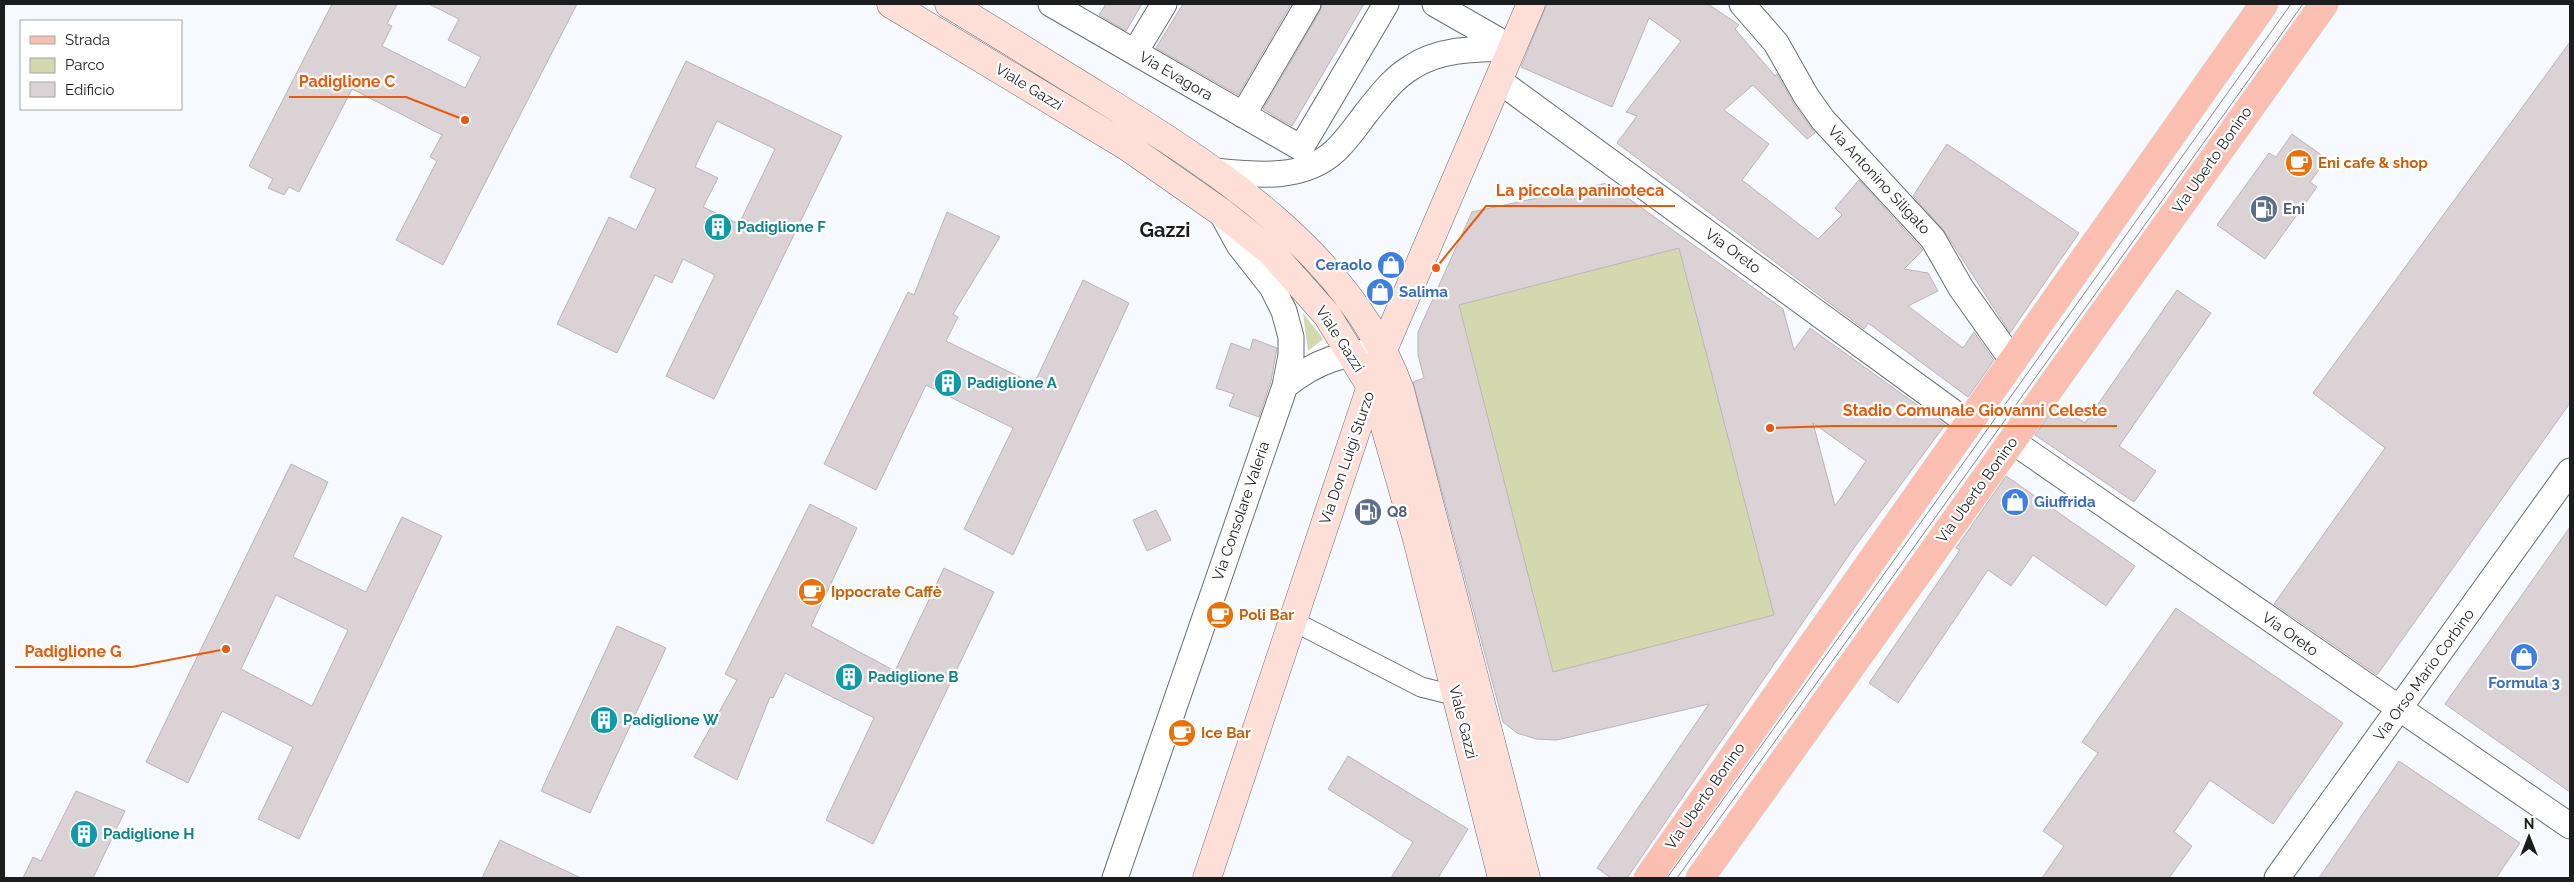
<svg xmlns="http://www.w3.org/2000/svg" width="2574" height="882" font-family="Raleway,sans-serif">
	<rect width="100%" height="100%" fill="#f6fafe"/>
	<!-- green -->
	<path fill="#d3d8af" d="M1679,248L1774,615L1553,672L1459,305Z
		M1303,313L1323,339L1308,351Z"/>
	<!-- building -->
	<path fill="#dbd2d5" stroke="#bcb3b6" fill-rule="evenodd" d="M332,4H397L387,24L392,26L382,46L465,88L481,57L448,40L459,19L429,4H577L443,265L396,240L437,161L430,157L442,135L352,89L299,192L289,187L284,195L268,188L273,179L249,166Z
		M1106,4H1142L1126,31L1099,15Z
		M1183,4H1291L1238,95L1156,48Z
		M1322,4H1364L1292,126L1263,109L1320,11Z
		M1547,4H1708L1739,25L1735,29L1775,76L1777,74L1794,104L1815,133L1807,139L1753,85L1724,110L1769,144L1742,180L1818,239L1842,215L1835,208L1859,180L1923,250L1904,269L1928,273L1938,291L1908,306L1963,348L1974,332L1994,360L1968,397L1868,323L1864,329L1617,143L1637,116L1626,112L1681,41L1649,18L1612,107L1521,67Z
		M2570,42V403L2377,675L2274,604L2385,448L2313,393Z
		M686,61L842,136L714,399L666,376L715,275L683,259L672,283L655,275L617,353L557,324L609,217L636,230L656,189L630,177ZM717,121L775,149L739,224L703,207L718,178L695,167Z
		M2292,134L2327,159L2310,182L2317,187L2265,259L2217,225L2269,153L2276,157Z
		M1947,144L2079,233L2010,333L1945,232L1913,196Z
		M1607,183L1783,309L1794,350L1810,328L1945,425L1856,545L1627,878H1611L1597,868L1709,704L1557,740L1536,739L1517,733L1503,722L1413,382L1424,378L1418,355V332L1472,212ZM1679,248L1774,615L1553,672L1459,305ZM1813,423L1866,461L1835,506Z
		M947,212L1000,237L953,314L958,317L946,341L1034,384L1083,280L1129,303L1013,555L964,529L1013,428L926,385L876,490L824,464L908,292L914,295Z
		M2177,290L2211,313L2119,446L2156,471L2134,502L2035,435L2057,404L2085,423Z
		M1253,339L1277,348L1271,381L1259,417L1229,406L1234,394L1216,388L1231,343L1250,350Z
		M291,464L328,482L293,557L366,592L402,517L442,536L299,839L258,819L293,747L222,711L188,783L146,762ZM276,595L348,630L312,706L241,669Z
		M2006,476L2135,566L2106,606L2033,555L2011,586L1988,570L1898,703L1869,683L1960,550L1956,548Z
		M810,504L857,528L811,626L895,671L944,568L994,592L873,844L826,820L874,718L785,673L773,698L770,697L737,780L694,757L737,680L725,674Z
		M1156,510L1171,540L1147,551L1133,520Z
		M2570,527V792L2445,704Z
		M2176,608L2343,723L2273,824L2210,780L2174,832L2192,846L2169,878H2042L2064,846L2043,831L2098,753L2082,742Z
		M617,626L666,648L590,813L541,791Z
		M1348,756L1468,829L1438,878H1391L1413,842L1328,789Z
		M2399,761L2520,843L2496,878H2319Z
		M76,791L125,811L93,878H23L33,857L41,861Z
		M500,840L581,878H482Z"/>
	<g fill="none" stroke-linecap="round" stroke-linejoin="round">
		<defs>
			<path id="pedestrian" d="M1293,621L1421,687L1457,696"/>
			<path id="minor" d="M1051,4L1301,148L1386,4
				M1435,4L1512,48
				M1742,4L1776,43L1806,96L1823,120L1933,239L1961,288L2012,360
				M1135,52L1164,4
				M1498,80L1968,423
				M1243,115L1308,4
				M1215,171C1256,175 1303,181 1335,151C1347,140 1357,125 1367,112C1380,96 1393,78 1412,67C1441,48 1479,49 1512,48
				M1285,386C1317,360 1343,353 1383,350
				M2012,441L2570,826
				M1115,878L1285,386L1291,355V337L1284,311L1272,287L1239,245L1222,214
				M2277,878L2570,471"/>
			<path id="secondary" d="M891,4L1128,147L1221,212L1270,251L1327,315L1371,387L1383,420L1417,539L1502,878
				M949,4C999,34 1048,65 1097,95C1215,168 1350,253 1400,390L1526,878
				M1207,878L1383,350L1531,4"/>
			<path id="primary" d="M1648,878L2264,4
				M1700,878L2324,4"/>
		</defs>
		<!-- pedestrian casing -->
		<use href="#pedestrian" stroke="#696f74" stroke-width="21"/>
		<!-- minor casing -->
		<use href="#minor" stroke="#696f74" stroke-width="27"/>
		<!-- secondary casing -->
		<use href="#secondary" stroke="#696f74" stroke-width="29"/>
		<!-- primary casing -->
		<use href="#primary" stroke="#d6d6d7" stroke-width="29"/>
		<!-- pedestrian -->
		<use href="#pedestrian" stroke="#fff" stroke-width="19"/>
		<!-- minor -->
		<use href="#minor" stroke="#fff" stroke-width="25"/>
		<!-- secondary -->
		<use href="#secondary" stroke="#fddfd8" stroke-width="28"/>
		<!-- primary -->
		<use href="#primary" stroke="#fbbfb1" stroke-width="28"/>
		<!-- tram -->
		<path stroke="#878a8d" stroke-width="1" d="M1667,878L2291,4
			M1677,878L2303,4"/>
	</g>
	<!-- icons -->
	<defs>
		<symbol id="cafe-disc" viewBox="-11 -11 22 22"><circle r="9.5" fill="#e8710a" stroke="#fff"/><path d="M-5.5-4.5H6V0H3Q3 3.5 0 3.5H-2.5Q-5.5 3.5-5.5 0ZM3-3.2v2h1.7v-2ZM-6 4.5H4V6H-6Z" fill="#fff"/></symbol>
		<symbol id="fuel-disc" viewBox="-11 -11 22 22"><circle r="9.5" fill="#5c6f8a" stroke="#fff"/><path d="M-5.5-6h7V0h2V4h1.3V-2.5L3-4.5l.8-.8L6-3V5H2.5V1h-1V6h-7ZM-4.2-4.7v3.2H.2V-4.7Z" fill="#fff"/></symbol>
		<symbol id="building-disc" viewBox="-11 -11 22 22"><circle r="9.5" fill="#0f9aa8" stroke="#fff"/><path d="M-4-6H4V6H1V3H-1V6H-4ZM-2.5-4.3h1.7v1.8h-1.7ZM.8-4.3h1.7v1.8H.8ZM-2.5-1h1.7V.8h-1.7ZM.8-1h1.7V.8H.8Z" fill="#fff"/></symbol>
		<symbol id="shop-disc" viewBox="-11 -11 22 22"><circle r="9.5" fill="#3f7fe0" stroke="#fff"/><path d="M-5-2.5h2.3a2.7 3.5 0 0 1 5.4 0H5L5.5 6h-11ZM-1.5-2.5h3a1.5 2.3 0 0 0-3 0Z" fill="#fff"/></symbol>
	</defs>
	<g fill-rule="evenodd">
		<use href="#cafe-disc" x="2283" y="147" width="32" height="32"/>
		<use href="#fuel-disc" x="2248" y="193" width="32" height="32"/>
		<use href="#building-disc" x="702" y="211" width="32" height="32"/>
		<use href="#shop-disc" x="1375" y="249" width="32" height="32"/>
		<use href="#shop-disc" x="1364" y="276" width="32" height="32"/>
		<use href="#building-disc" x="932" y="367" width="32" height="32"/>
		<use href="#shop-disc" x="1999" y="486" width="32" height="32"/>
		<use href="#fuel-disc" x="1352" y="496" width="32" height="32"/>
		<use href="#cafe-disc" x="796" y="576" width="32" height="32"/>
		<use href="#cafe-disc" x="1204" y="599" width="32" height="32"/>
		<use href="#shop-disc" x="2508" y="641" width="32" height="32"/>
		<use href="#building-disc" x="833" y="661" width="32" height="32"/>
		<use href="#building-disc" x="588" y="704" width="32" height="32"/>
		<use href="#cafe-disc" x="1166" y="717" width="32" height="32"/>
		<use href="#building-disc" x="68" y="818" width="32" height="32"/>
	</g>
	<g text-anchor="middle" stroke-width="4.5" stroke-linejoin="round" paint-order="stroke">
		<!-- street labels -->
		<g font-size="15" fill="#1b1d1f" stroke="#fff">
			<text transform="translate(1176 76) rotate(30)" y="5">Via Evagora</text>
			<text transform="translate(1029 87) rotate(31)" y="5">Viale Gazzi</text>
			<text transform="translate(2212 160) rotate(-55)" y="5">Via Uberto Bonino</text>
			<text transform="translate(1879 180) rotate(47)" y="5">Via Antonino Siligato</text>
			<text transform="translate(1733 251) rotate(36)" y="5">Via Oreto</text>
			<text transform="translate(1340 339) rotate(57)" y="5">Viale Gazzi</text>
			<text transform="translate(1347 458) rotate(-71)" y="5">Via Don Luigi Sturzo</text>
			<text transform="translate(1977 490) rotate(-54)" y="5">Via Uberto Bonino</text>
			<text transform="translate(1241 511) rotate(-71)" y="5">Via Consolare Valeria</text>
			<text transform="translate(2290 634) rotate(35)" y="5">Via Oreto</text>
			<text transform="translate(2424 675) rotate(-54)" y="5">Via Orso Mario Corbino</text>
			<text transform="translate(1463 722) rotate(76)" y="5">Viale Gazzi</text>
			<text transform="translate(1705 796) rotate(-55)" y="5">Via Uberto Bonino</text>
		</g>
		<!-- food labels -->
		<g font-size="15" font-weight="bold" fill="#c56008" stroke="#fff" text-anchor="start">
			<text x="2318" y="168">Eni cafe &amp; shop</text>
			<text x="831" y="597">Ippocrate Caffè</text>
			<text x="1239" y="620">Poli Bar</text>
			<text x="1201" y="738">Ice Bar</text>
		</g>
		<!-- service labels -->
		<g font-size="15" font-weight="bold" fill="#4e5e75" stroke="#fff" text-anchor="start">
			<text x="2283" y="214">Eni</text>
			<text x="1387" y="517">Q8</text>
		</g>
		<!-- culture labels -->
		<g font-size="15" font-weight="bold" fill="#0d838f" stroke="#fff" text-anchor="start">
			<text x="737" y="232">Padiglione F</text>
			<text x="967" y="388">Padiglione A</text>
			<text x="868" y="682">Padiglione B</text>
			<text x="623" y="725">Padiglione W</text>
			<text x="103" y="839">Padiglione H</text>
		</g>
		<!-- shop labels -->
		<g font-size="15" font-weight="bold" fill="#366cbe" stroke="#fff" text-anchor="start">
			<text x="1372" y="270" text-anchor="end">Ceraolo</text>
			<text x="1399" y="297">Salima</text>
			<text x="2034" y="507">Giuffrida</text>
			<text x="2524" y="688" text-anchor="middle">Formula 3</text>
		</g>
		<!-- district labels -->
		<g font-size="20" font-weight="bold" fill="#1b1d1f" stroke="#fff">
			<text x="1165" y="237">Gazzi</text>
		</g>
	</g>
	<!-- callouts -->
	<path fill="none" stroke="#e8590c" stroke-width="2" d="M465 120L406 97H289M1436 268L1486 206H1675M1770 428L1833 426H2117M226 649L132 667H15"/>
	<g fill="#e8590c" stroke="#fff" stroke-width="2">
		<circle cx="465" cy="120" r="5"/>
		<circle cx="1436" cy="268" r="5"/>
		<circle cx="1770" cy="428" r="5"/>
		<circle cx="226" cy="649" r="5"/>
	</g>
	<g font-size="16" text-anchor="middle" font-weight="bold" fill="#e8590c" stroke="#fff" stroke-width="4.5" stroke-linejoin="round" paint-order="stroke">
		<text x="347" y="87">Padiglione C</text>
		<text x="1580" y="196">La piccola paninoteca</text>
		<text x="1975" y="416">Stadio Comunale Giovanni Celeste</text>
		<text x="73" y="657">Padiglione G</text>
	</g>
	<!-- border -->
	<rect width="2574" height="882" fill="none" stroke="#1b1d1f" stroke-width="10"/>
	<!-- legend -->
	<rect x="20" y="20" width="162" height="90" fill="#ffffff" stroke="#a4a5a5"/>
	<rect x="30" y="36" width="25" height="8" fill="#fbbfb1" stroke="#a4a5a5"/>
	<text x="65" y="45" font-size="15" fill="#1b1d1f">Strada</text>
	<rect x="30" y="58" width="25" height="15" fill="#d3d8af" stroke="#a4a5a5"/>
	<text x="65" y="70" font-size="15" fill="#1b1d1f">Parco</text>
	<rect x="30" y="82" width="25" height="15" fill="#dbd2d5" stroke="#a4a5a5"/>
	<text x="65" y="95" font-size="15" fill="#1b1d1f">Edificio</text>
	<!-- north arrow -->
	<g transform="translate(2529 837)" stroke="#ffffff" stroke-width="4" paint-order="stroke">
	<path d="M0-4L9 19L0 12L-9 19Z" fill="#1b1d1f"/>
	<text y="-8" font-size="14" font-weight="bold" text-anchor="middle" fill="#1b1d1f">N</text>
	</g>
</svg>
